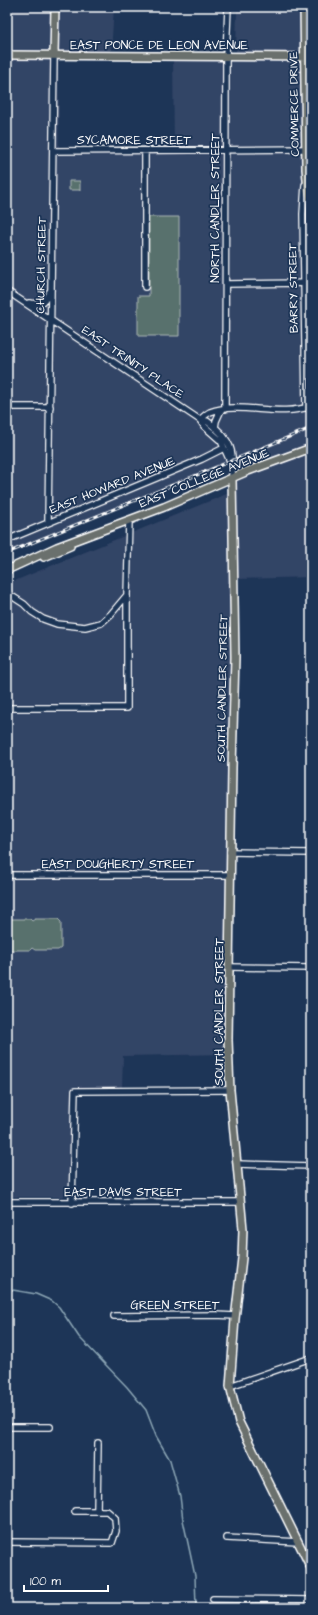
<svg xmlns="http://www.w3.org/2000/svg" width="318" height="1615" font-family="'Architects Daughter',sans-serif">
	<rect width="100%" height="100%" fill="#1d3557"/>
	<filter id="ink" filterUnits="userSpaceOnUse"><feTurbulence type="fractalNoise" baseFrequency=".025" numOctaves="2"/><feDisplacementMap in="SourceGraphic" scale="8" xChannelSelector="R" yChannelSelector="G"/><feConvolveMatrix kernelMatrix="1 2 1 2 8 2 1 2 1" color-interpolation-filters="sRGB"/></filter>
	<g filter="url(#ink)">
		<!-- built -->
		<path fill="#346" d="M7,7H114L111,53H58L59,148L174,150L173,55L236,57L237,7H304L307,147L311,209V577L236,579L228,1054L123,1056L122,1088H76L69,1190L63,1197H7V584L234,491V458L7,554Z"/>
		<!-- green -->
		<path fill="#59716d" stroke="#acb8b6" d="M69,181H80V190H69Z
			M149,217H179V336H138V296H149Z
			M8,919H30L32,921L35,919H58L61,922V948L58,950H35L32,948L30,950H8L7,949V921Z"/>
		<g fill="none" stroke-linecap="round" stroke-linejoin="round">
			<!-- stream -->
			<path stroke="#8ca6b5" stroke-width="1.5" d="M7,1289L36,1294L52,1301L59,1307L79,1337L127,1387L146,1410L156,1436L170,1460L180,1496L183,1520L195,1576L196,1608"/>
			<defs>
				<path id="minor" d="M53,151L311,149
					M145,151V287
					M305,185L303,214L306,408
					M304,261H311
					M226,284L304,283
					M7,291L200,420L204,426L221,441L229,459L232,461
					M29,303L37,304L44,301L51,290
					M7,407H50
					M225,409L226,56L228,7
					M200,420C203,417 206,414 210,412C240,401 279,418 311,406
					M203,422L207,421C219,430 231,441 232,456C233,463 232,471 232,478
					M215,428L216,421L221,410
					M48,523L54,55
					M7,540L202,459L224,448
					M7,593L24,604L32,612L43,619L57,624L85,627L101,623L111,614L127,595L129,520
					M7,708H127V595
					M230,852L311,853
					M7,875H229
					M229,967L311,968
					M237,1164L311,1166
					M7,1202H239
					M72,1203L75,1091L230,1090
					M114,1316L216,1315L235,1316
					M230,1386L311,1358
					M7,1427H50
					M75,1511H97
					M227,1538L298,1542
					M7,1542L112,1543L116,1531L115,1518L107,1511H97L98,1443
					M213,1599L311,1600"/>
				<path id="major" d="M304,7L306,169L308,191L311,201
					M7,55L311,57
					M54,55L55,7
					M232,478L235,657L232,768L228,1040L230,1090L243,1229L242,1258L235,1319L230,1386L239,1422L311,1568
					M44,557L70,546
					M7,570L57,547L164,507L248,471L311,448"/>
			</defs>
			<!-- minor casing -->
			<use href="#minor" stroke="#fff" stroke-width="8"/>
			<!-- major casing -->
			<use href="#major" stroke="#fff" stroke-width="10"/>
			<!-- minor -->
			<use href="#minor" stroke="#1d3557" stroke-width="5.5"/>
			<!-- major -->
			<use href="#major" stroke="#6a706d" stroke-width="7"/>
			<defs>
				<path id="rail" d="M7,553L311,428"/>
			</defs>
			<!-- rail casing -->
			<use href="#rail" stroke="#fff" stroke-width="3"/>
			<!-- rail -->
			<use href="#rail" stroke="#1d3557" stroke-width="1.5" stroke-dasharray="4.5" stroke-linecap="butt"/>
		</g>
	</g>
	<g text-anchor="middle" stroke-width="3.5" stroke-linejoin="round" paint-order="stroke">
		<!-- street labels -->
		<g font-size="12" fill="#fff" stroke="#1d3557">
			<text x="159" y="49">EAST PONCE DE LEON AVENUE</text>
			<text transform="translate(294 104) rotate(-91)" y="4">COMMERCE DRIVE</text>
			<text x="134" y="144">SYCAMORE STREET</text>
			<text transform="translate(215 208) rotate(-90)" y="4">NORTH CANDLER STREET</text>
			<text transform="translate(41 265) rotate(-89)" y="4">CHURCH STREET</text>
			<text transform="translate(293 288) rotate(-91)" y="4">BARRY STREET</text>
			<text transform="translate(133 362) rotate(34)" y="4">EAST TRINITY PLACE</text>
			<text transform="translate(204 478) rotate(-22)" y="4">EAST COLLEGE AVENUE</text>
			<text transform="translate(112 485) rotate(-22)" y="4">EAST HOWARD AVENUE</text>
			<text transform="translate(222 688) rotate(-89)" y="4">SOUTH CANDLER STREET</text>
			<text x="118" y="868">EAST DOUGHERTY STREET</text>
			<text transform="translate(219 1012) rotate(-90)" y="4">SOUTH CANDLER STREET</text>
			<text x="123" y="1196">EAST DAVIS STREET</text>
			<text x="175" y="1309">GREEN STREET</text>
		</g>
	</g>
	<!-- margin -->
	<rect width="318" height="1615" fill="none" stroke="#1d3557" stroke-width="24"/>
	<rect x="12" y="12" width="294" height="1591" fill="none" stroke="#fff" stroke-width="1.5" filter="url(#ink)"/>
	<!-- scale -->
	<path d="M24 1585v6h84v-6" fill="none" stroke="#ffffff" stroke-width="2"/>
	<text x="30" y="1585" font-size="12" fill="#ffffff" stroke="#1d3557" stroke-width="3" paint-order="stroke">100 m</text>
</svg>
